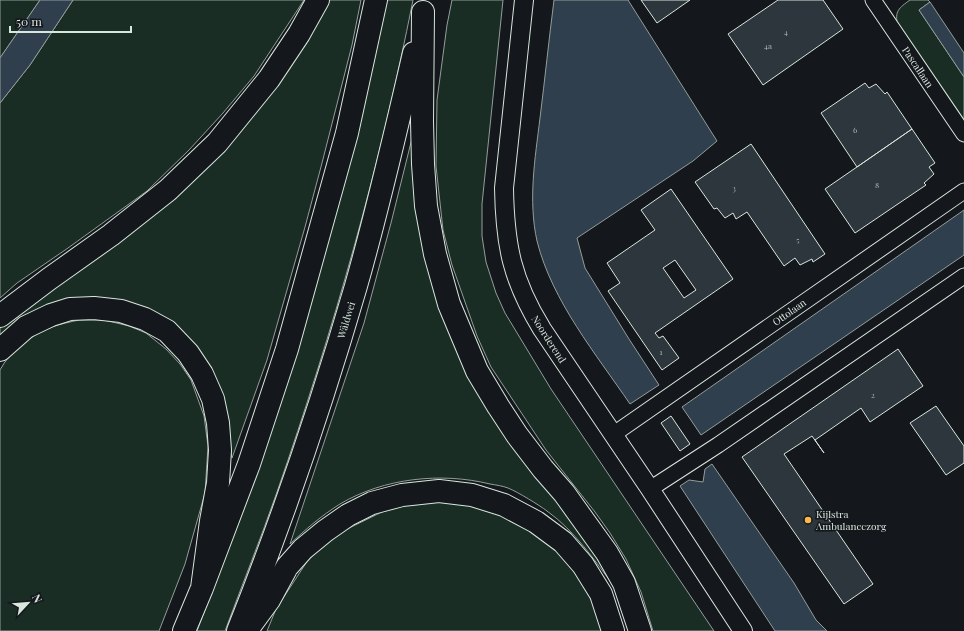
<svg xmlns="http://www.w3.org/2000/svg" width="964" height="631" font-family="'Playfair Display',serif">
	<rect width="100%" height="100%" fill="#14181c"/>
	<!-- green -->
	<path fill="#1a2d24" stroke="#939e99" d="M0,0H40L0,58Z
		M73,0H304L254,76L223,113L189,150L147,191L68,248L17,283L0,298V103L30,65Z
		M324,0H361L352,45L322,163L305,227L267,360L232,458L226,426L208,370L108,302L0,343V326L143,218Z
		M386,0H413C380,167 333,331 277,492C261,538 242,585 225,631H197L259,467Z
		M452,0H503L482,204V236L486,262L496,293L505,313L551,389L714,631H653L641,592L626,559L610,533L595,512L546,450L491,367L477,336L452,265L443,230L436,166L437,100L447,25Z
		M910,0H928L930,2L919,10L964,77V123L898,26C894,11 899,8 910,0Z
		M418,114L443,300L574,517L614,586C594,560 575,531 547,511C539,505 518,492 508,488C503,486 496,485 490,484C441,472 384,478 340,504C321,516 306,529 290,544L364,323L391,223Z
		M79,320H104L129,326L146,333L166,349L180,364L191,380L204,416L208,446L205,493L185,564L159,631H0V370C10,351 31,335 52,327C60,324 70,322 79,320Z
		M441,501L468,504L522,522L557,551L585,584L596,611L602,631H267L276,609L308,560L324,545L345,530L382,512L414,503Z"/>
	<!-- water -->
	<path fill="#2f3f4d" stroke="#939e99" d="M40,0H73L30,65L0,103V58Z
		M554,0H628L717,141L693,161L577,238L585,268L629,339L659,385L630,404C596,354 552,301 537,241C528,200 535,159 540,118C545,78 549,39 554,0Z
		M930,2L964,53V77L919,10Z
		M964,210V255L701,435L682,407Z
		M712,464L794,583L816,620L827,631H775L680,486L689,480L703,482L705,469Z"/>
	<!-- building -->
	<path fill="#2c363c" stroke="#d8e6dc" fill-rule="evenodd" d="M641,0H690L657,23Z
		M778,0H823L843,29L763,85L728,34Z
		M865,83L869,88L876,84L885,94L887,92L912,129L857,167L821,113Z
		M912,129L935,163L929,167L934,174L924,183L926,185L855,233L825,189Z
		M751,144L825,254L813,262L812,259L800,265L795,258L784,266L747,212L736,219L733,213L725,218L717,208L714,209L695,182Z
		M671,189L733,279L655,333L659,338L663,336L679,358L662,370L608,291L620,283L607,263L655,230L641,210ZM675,260L696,290L684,298L663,268Z
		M898,349L923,386L870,422L861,408L815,440L824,453L812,436L784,454L873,584L844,604L742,457Z
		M936,406L964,446V463L946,475L910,423Z
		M671,416L690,444L680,451L661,423Z"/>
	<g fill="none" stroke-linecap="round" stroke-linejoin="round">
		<defs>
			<path id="minor" d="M873,0L964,134
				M614,434L964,191
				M650,489L718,445L964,276"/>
			<path id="tertiary" d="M524,0L504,188C505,246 512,280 542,329L650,489L743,631"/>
			<path id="trunk" d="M423,12L422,121L423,164L426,206L435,254L449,304L477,371L498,406L517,435L543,469L564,493L607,553L624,583L640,631
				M0,316L49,279L111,235L168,190L217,143L269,79L299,34L318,0
				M0,350L26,327L51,315L70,309L94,308L121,311L145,319L167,331L188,353L202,374L213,399L218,423L220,450L218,483L211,521L202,588L184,631
				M202,588L249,464L287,349L347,133L376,0
				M247,630L269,600L287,567L303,549L325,531L348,515L372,503L402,495L439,491L472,495L504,505L536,522L563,542L583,565L601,594L613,631
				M238,631C283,518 322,403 356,286C378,209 396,131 414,53"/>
		</defs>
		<!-- minor casing -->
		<use href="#minor" stroke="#d8e6dc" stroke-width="17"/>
		<!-- tertiary casing -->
		<use href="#tertiary" stroke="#d8e6dc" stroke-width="20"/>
		<!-- trunk casing -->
		<use href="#trunk" stroke="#d8e6dc" stroke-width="24"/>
		<!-- minor -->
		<use href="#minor" stroke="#14181c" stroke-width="15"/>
		<!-- tertiary -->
		<use href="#tertiary" stroke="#14181c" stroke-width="18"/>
		<!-- trunk -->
		<use href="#trunk" stroke="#14181c" stroke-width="22"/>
	</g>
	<!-- markers -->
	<circle fill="#ffb74d" stroke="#14181c" stroke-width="1.5" cx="808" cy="520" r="4"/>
	<g text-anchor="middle" stroke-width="3" stroke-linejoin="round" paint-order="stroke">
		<!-- number labels -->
		<g font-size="8" fill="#adbab4">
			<text x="786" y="35">4</text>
			<text x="768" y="49">4a</text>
			<text x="855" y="133">6</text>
			<text x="877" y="188">8</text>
			<text x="734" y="191">3</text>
			<text x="798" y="243">5</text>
			<text x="661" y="355">1</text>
			<text x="873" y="398">2</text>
		</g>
		<!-- street labels -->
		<g font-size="10" fill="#d8e6dc" stroke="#14181c">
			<text transform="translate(918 67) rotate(56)" y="4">Pascallaan</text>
			<text transform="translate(789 312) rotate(-35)" y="4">Ottolaan</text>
			<text transform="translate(346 320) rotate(-73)" y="4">Wâldwei</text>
			<text transform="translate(549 339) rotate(57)" y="4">Noorderend</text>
		</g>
		<!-- poi labels -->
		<g font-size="10" fill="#d8e6dc" stroke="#14181c" text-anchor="start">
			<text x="816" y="518">Kijlstra<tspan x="816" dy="12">Ambulancezorg</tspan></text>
		</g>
	</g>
	<!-- north arrow -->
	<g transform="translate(28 603) rotate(64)" stroke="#14181c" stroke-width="3" paint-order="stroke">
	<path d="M0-3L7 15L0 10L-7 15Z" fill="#d8e6dc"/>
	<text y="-6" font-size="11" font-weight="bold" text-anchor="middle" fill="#d8e6dc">N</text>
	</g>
	<!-- scale -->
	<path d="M10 26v6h121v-6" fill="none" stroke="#d8e6dc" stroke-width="2"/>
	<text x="16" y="26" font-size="12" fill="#d8e6dc" stroke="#14181c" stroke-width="3" paint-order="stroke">50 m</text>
</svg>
